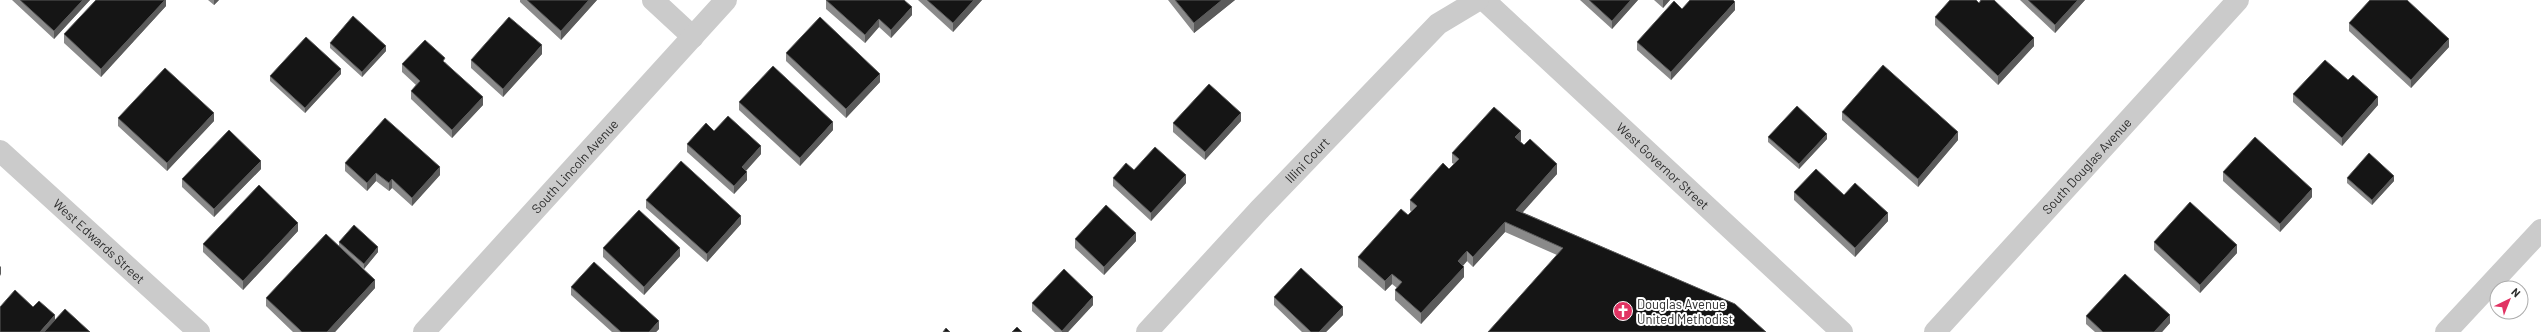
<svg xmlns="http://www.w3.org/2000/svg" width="2541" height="332" font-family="Barlow,sans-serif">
	<rect width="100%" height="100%" fill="#fff"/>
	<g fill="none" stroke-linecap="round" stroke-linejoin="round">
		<!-- minor -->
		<g stroke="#cbcbcb" stroke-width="22">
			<path d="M653,0L693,37"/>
			<path id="s1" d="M1484,0L1842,332"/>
			<path id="s2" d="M0,151L199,332"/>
			<path id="s3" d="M424,332L726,0"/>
			<path id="s4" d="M1147,332L1259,210L1438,24L1478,0"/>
			<path id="s5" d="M1935,332L2238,0"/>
			<path d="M2446,332L2541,230"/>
		</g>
	</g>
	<!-- wall -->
	<path fill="#8a8a8a" d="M12,0H90L54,39Z
		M166,0V6L101,77L64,43V34Z
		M208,0H219L214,5Z
		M520,0H597L561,40L520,2Z
		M826,0L912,15L891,38L879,27L865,43L826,9Z
		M918,0H982L953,32Z
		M1168,0H1235L1194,33Z
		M1580,0H1638L1612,29Z
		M1654,0H1670L1663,8Z
		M2020,0H2085L2055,33Z
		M1979,3L2034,46L1998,85L1935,25V17Z
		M1682,9L1735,10L1671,80L1637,50V42Z
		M2349,23L2449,47L2411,88L2349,31Z
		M330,43L386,51L362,77L330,48Z
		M786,53L880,82L846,118L786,61Z
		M542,54L503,97L471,68V60Z
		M445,62L483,105L452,138L411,99V91L416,85L402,72V64Z
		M341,74L305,113L270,81V76Z
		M2348,80L2378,105L2342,146L2293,102V94Z
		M739,102L833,130L800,166L739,110Z
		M1842,112L1958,140L1918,187L1842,120Z
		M118,118L214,121L167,171L118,126Z
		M1241,121L1205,160L1173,132V123Z
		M714,131L761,154L746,171L747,180L734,194L687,152V144Z
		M1768,137L1827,139L1799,169L1768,142Z
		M1521,141L1520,142L1557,174L1522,212L1735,304L1557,255L1505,232L1473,267L1467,261L1463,266L1464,277L1421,324L1395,300V290L1397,288L1392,284L1385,291L1358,267V257L1408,215L1411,212L1410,210V200L1449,169L1454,164L1452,163V153Z
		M345,163L440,175L412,206L392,188L389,191L376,181L367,191L345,171Z
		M261,169L214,217L182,187V179Z
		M1134,170L1186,183L1151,221L1113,186V178Z
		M2223,172L2312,197L2280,232L2223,181Z
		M2347,178L2394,181L2372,205L2347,183Z
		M1794,192L1844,195L1888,221L1855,257L1794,200Z
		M646,200L741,224L707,262L646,208Z
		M298,231L243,290L203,252V244Z
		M1075,239L1136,241L1104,275L1075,248Z
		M339,242L378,252L364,269L349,256L375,288L335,332H293L266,306V298L339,246Z
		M2154,242L2237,253L2200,293L2154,250Z
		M603,248L680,256L644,295L603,257Z
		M571,287L659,329L656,332H612L571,295Z
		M1274,297L1343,315L1326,332H1302L1274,305Z
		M1032,303L1093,305L1068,332H1055L1032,311Z
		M2086,316L2170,323L2162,332H2095L2086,324Z"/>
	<!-- shaded-wall -->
	<path fill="#5b5b5b" d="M83,0H90L54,39V31Z
		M165,0H166V6L101,77V69Z
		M214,0H219L214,5Z
		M589,0H597L561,40V31Z
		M974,0H982L953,32V23Z
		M1222,0H1235L1194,33V23Z
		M1631,0H1638L1612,29V21Z
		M1663,0H1670L1663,8Z
		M2078,0H2085L2055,33V25Z
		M1735,2V10L1671,80V72Z
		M912,7V15L891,38V30Z
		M879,19V27L865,43V35Z
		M2034,38V46L1998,85V76Z
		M2449,39V47L2411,88V80Z
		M542,45V54L503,97V89Z
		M386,46V51L362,77V72Z
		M341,69V74L305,113V108Z
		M880,74V82L846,118V109Z
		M483,97V105L452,138V130Z
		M2378,97V105L2342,146V138Z
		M214,113V121L167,171V163Z
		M1241,113V121L1205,160V152Z
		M833,122V130L800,166V158Z
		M1521,131V141L1515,147V137Z
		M1958,132V140L1918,187V179Z
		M1827,134V139L1799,169V164Z
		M761,146V154L742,175V167Z
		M261,161V169L214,217V209Z
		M1557,164V174L1516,220V210Z
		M440,167V175L412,206V198Z
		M747,172V180L734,194V186Z
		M376,173V181L367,191V183Z
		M1186,175V183L1151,221V213Z
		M2394,176V181L2372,205V200Z
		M392,179V188L389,191V183Z
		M2312,189V197L2280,232V224Z
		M1888,213V221L1855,257V248Z
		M741,216V224L707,262V254Z
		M1505,222V232L1473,267V257Z
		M298,223V231L243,290V281Z
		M1136,233V241L1104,275V267Z
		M2237,245V253L2200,293V285Z
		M378,247V252L364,269V264Z
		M680,248V256L644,295V287Z
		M1467,251V261L1458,271V261Z
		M1,266V274L0,276V267Z
		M1464,267V277L1421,324V313Z
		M1392,274V284L1385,291V281Z
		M375,280V288L335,332H327Z
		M1093,297V305L1068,332H1062V331Z
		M1343,307V315L1326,332H1319Z
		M55,315V324L47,332H40Z
		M2170,315V323L2162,332H2154Z
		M659,321V329L656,332H649Z"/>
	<!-- building -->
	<path fill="#151515" stroke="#5b5b5b" d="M20,0H83L54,31Z
		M96,0H165L101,69L64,34Z
		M527,0H589L561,31Z
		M826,0H904L912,7L891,30L879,19L865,35Z
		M927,0H974L953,23Z
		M1175,0H1222L1194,23Z
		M1589,0H1631L1612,21Z
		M1690,0H1733L1735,2L1671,72L1637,42L1674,1L1682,9Z
		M1950,0H1976L1979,3L1981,0H1994L2034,38L1998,76L1935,17Z
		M2028,0H2078L2055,25Z
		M2370,0H2407L2449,39L2411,80L2349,23Z
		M353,16L386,46L362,72L330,43Z
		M509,17L542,45L503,89L471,60Z
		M820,17L880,74L846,109L786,53Z
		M306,37L341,69L305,108L270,76Z
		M425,40L445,58L443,61L483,97L452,130L411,91L420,81L402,64Z
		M2325,60L2348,80L2353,75L2378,97L2342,138L2293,94Z
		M1883,65L1958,132L1918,179L1842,112Z
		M773,66L833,122L800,158L739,102Z
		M165,68L214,113L167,163L118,118Z
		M1209,84L1241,113L1205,152L1173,123Z
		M1797,106L1827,134L1799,164L1768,137Z
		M1494,107L1521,131L1515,137L1524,145L1530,139L1557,164L1516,210L1735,304L1766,332H1488L1563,248L1505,222L1473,257L1467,251L1458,261L1464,267L1421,313L1395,290L1402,282L1392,274L1385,281L1358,257L1401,209L1408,215L1417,206L1410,200L1443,163L1449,169L1459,159L1452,153Z
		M728,116L761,146L742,167L747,172L734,186L687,144L706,123L714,131Z
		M385,118L440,167L412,198L392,179L389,183L376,173L367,183L345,163Z
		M229,130L261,161L214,209L182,179Z
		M2255,137L2312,189L2280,224L2223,172Z
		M1155,147L1186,175L1151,213L1113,178L1126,163L1134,170Z
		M2369,153L2394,176L2372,200L2347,178Z
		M681,161L741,216L707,254L646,200Z
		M1816,169L1844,195L1855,183L1888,213L1855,248L1794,192Z
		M259,185L298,223L243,281L203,244Z
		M2190,202L2237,245L2200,285L2154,242Z
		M1106,205L1136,233L1104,267L1075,239Z
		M639,210L680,248L644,287L603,248Z
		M354,225L378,247L364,264L339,242Z
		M326,234L375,280L327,332H302L266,298Z
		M594,262L659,321L649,332H621L571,287Z
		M1301,268L1343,307L1319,332H1311L1274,297Z
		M1064,269L1093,297L1062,331L1032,303Z
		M2125,274L2170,315L2154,332H2103L2086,316Z
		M15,290L33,307L39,301L55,315L40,332H0V307Z
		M65,309L90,332H44Z
		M1017,327L1022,332H1012Z
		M946,328L950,332H943Z"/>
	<!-- icons -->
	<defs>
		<symbol id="church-disc" viewBox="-11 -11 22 22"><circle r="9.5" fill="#e13363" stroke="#fff"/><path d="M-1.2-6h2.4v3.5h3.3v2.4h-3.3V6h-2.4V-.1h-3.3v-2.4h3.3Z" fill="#fff"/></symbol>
	</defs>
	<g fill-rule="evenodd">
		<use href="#church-disc" x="1612" y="300" width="22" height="22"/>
	</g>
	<g text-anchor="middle" stroke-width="4" stroke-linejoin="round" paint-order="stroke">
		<!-- street labels -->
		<g font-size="13" fill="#2e2e2e" stroke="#fff">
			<text dy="5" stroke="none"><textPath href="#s4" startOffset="235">Illini Court</textPath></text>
			<text dy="5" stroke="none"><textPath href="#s3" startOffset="224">South Lincoln Avenue</textPath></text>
			<text dy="5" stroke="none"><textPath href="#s1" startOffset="244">West Governor Street</textPath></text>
			<text dy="5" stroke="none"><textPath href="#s5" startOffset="225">South Douglas Avenue</textPath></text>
			<text dy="5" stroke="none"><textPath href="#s2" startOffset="134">West Edwards Street</textPath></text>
		</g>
		<!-- poi labels -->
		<g font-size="13" fill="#2e2e2e" stroke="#fff" text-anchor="start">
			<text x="1637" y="309">Douglas Avenue<tspan x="1637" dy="15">United Methodist</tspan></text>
		</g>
	</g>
	<!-- north arrow -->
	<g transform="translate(2509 300) rotate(43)"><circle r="19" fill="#ffffff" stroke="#ababab"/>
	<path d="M0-3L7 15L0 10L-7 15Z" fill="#e13363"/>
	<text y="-6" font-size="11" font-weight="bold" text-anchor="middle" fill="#2e2e2e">N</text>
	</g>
</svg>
